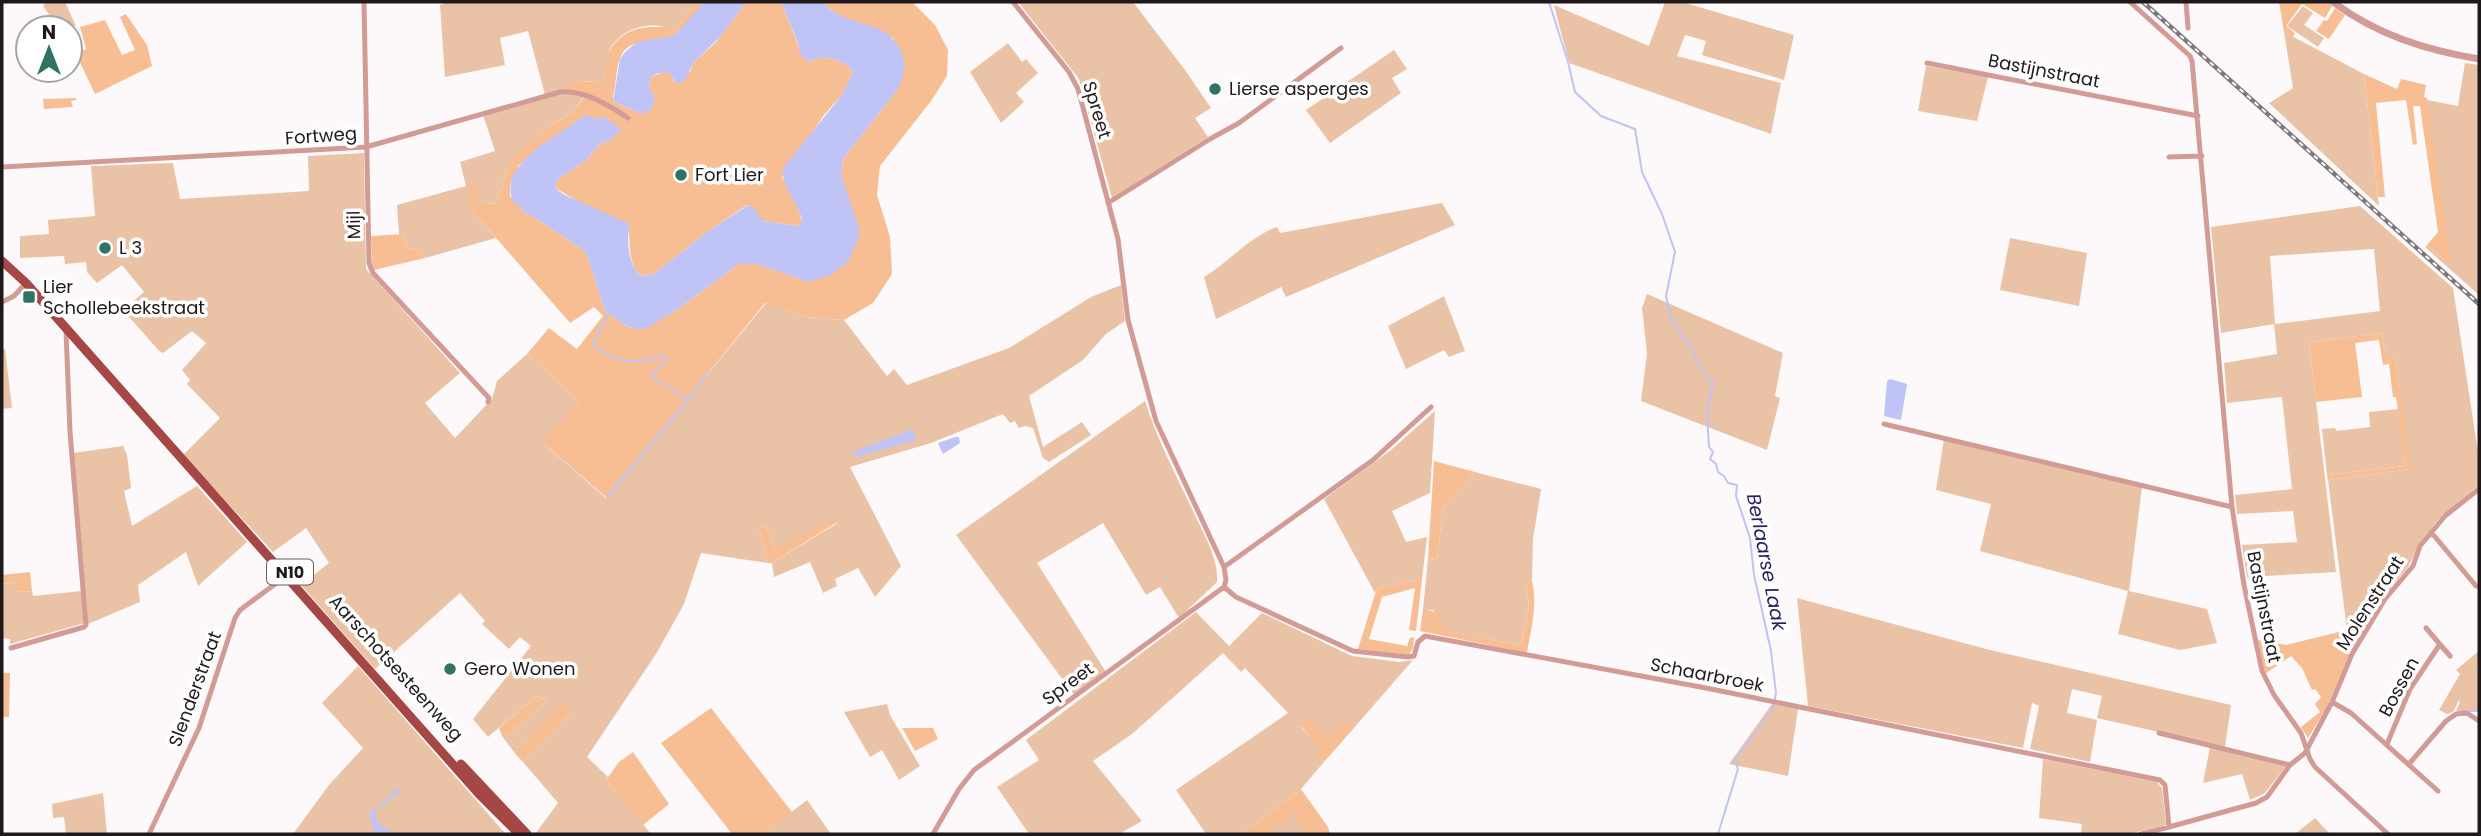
<svg xmlns="http://www.w3.org/2000/svg" width="2481" height="836" font-family="Poppins,sans-serif">
	<rect width="100%" height="100%" fill="#fdf9fb"/>
	<!-- green -->
	<path fill="#eac3a6" fill-rule="evenodd" d="M46,2H65L76,26L63,27L53,20L43,6Z
		M448,2H697L675,30C652,19 617,28 608,54C605,64 607,73 603,82L577,81L585,95L574,111L540,133L507,167L503,186L497,195L498,203L486,204L478,196L471,209L496,238L425,258L423,252L406,247L404,234H399L397,205L466,186L460,162L495,151L483,115L545,95L528,31L500,38L505,65L445,77L440,5Z
		M1018,2H1133L1185,70L1211,108L1195,118L1208,137L1112,198L1079,79Z
		M1665,2H1682L1794,35L1784,80L1702,55L1706,41L1685,35L1677,56L1781,83L1771,134L1569,63L1554,5L1649,46Z
		M2303,6L2313,13L2304,25L2324,38L2318,47L2287,26Z
		M2284,32L2364,74L2379,206L2269,103L2293,88Z
		M1008,43L1022,62L1026,59L1038,73L1016,93L1024,102L1001,123L970,72Z
		M1394,50L1407,69L1392,78L1401,93L1330,143L1306,110Z
		M2465,63L2479,65V295L2425,247L2427,245L2451,266L2427,100L2458,106Z
		M1926,66L1988,77L1977,121L1918,111Z
		M364,153L366,269L460,373L425,403L455,438L492,399L497,381L527,354L580,402L543,443L606,498L766,303L807,317L844,320L887,376L894,369L907,385L1009,348L1091,297L1121,285L1125,321L1106,334L1083,360L1029,396L1043,447L1082,422L1091,435L1049,462L1043,458L1033,428L1025,426L1019,428L1015,421L1010,423L1003,414L931,443L850,467L901,566L875,597L858,568L835,579L837,586L823,593L810,562L774,577L772,563L839,522L775,548L765,525L759,527L768,563L701,553L684,604L656,654L587,757L608,777L606,780L651,834H535L558,803L523,762L572,712L563,703L517,749V756L502,736H507L548,700L536,696L488,737L473,719L531,646L520,637L509,649L482,624L485,621L460,593L375,669L301,585L329,563L306,528L273,552L183,455L220,418L187,384L190,380L182,370L206,343L192,331L163,353L159,351L123,310L144,292L122,265L97,283L87,272L86,262L65,264L64,256L20,258V236L49,234L48,220L95,216L91,166L173,163L180,199L309,191L308,156Z
		M1442,203L1455,225L1286,297L1281,287L1216,319L1204,277C1229,262 1249,237 1277,227L1280,233Z
		M2360,206L2453,288L2479,459V485L2437,521L2421,541L2408,567L2385,595L2352,650L2349,646L2328,480L2410,469L2396,357L2386,359L2382,333L2309,342L2336,572L2247,577L2242,545L2297,542L2293,511L2237,514L2235,495L2292,489L2282,397L2227,403L2224,363L2277,354L2274,324L2221,333L2211,227ZM2374,249L2380,311L2275,324L2270,256Z
		M2010,238L2087,253L2079,306L2000,290Z
		M1647,294L1783,353L1775,396L1780,398L1767,450L1641,401L1647,353L1642,308Z
		M1444,296L1465,351L1449,357L1444,350L1406,369L1388,326Z
		M2,349H5L12,408L2,409Z
		M1145,401C1157,439 1176,475 1193,511C1203,533 1219,558 1217,582L1179,618L1160,587L1146,595L1103,523L1037,563L1106,672L1074,695L956,535Z
		M2398,409L2405,466L2327,475L2322,429L2335,428L2336,431L2370,427L2369,412Z
		M1435,411L1430,493L1392,511L1406,542L1427,537L1422,579L1377,588L1375,593L1324,499L1391,450Z
		M1944,439L2142,487L2129,591L2207,609L2217,643L2180,650L2118,634L2128,591L1980,551L1991,504L1936,490Z
		M123,446L127,455L131,488L124,491L132,526L197,486L247,542L198,586L186,552L138,585L140,602L88,624L73,453Z
		M1475,472L1541,489L1533,539L1532,581L1526,583L1529,607L1521,645L1448,632L1433,610H1423L1428,559L1437,560L1443,508Z
		M17,582V592L32,591L33,596L82,591L85,623L10,644V639L2,638V584Z
		M1797,598L1990,650L2231,705L2225,747L2097,718L2102,696L2072,689L2067,713L2097,720L2090,762L2030,749L2039,706L2032,703L2023,748L1808,706Z
		M1196,612L1229,646L1262,613L1352,656L1400,662L1413,660L1354,728L1345,722L1328,737L1300,726L1320,746V758L1324,762L1301,789L1241,834H1206L1176,790L1288,713L1245,668L1241,672L1223,653L1132,734L1093,761L1142,821L1119,834H1029L997,787L1039,760L1026,740Z
		M2479,651V669L2477,671L2479,674V710L2456,711L2460,702L2459,700L2453,712L2447,714L2439,710L2460,674L2456,670Z
		M358,666L504,832L501,834H293L329,785L363,748L322,703Z
		M887,704L890,715L920,766L899,780L882,750L870,757L844,712Z
		M1772,704L1798,709L1788,776L1729,764Z
		M2210,747L2286,766L2265,793L2250,800L2242,774L2203,783Z
		M2043,759L2157,782L2162,788L2166,825L2129,834H2081L2082,824L2039,818Z
		M103,793L107,834H66L64,817L53,818L52,804Z
		M807,800L831,834H763Z
		M1295,813L1306,834H1266Z
		M2315,818L2330,834H2295Z"/>
	<!-- forest -->
	<path fill="#f8be93" d="M697,2H704C694,14 683,31 669,38C652,46 630,35 620,58C616,69 616,85 613,96V101L641,114L655,97L649,89L651,77C658,73 664,72 672,73L673,81L690,72L693,63L716,42L746,2H781L799,47V52L807,61C811,61 815,59 819,58C831,57 847,62 853,72L842,95L824,115L782,177L797,203L802,223L798,226L763,221L747,205L707,232L654,274L641,276C628,264 630,246 629,230L555,188L556,183L560,178L586,160L600,144L613,139L602,116L598,119L584,116L519,165L510,184V196L522,206L521,211L537,219L583,250L587,255L605,311L628,327L638,329L675,311L739,264H756L809,282L847,196L841,175L843,159L898,89L894,39C872,24 839,23 823,2H912L935,25L948,50L947,76L931,101L880,166L877,195L890,237L892,274L873,303L844,320L807,317L765,303L607,498L542,442L580,402L527,354L549,328L577,349L603,316L594,307L570,323L471,209L467,186L477,184L478,196L486,204L498,203L497,195L503,186L507,167L520,151L540,133L574,111L585,96L560,92L577,81L603,82C606,76 604,71 605,65C609,40 630,26 654,27C663,27 667,24 675,30Z
		M2279,2H2327L2332,6L2325,18L2302,4L2286,26L2295,33L2293,37L2284,32Z
		M2335,8L2345,15L2329,39L2316,31L2324,20L2327,21Z
		M126,14L147,45L152,66L95,94L76,54L86,49L80,27L105,20L122,55L135,50L120,17Z
		M2364,74L2397,89L2401,79L2426,85L2424,97L2427,98L2452,267L2427,245L2438,232L2420,106H2413L2417,144L2413,145L2406,100L2376,103L2385,197H2378Z
		M76,98V100L71,101L73,107L44,109L43,99Z
		M404,234L406,247L423,252L425,258L374,270L372,264L371,236Z
		M2382,333L2386,358L2396,357L2411,469L2328,480L2327,475L2405,466L2396,397H2393L2389,364L2383,365L2379,340L2355,343L2362,397L2316,402L2309,342Z
		M1434,461L1475,472L1443,508L1437,560L1428,559Z
		M838,517L839,521L772,563H768L759,527L765,525L775,548Z
		M30,572L32,591L17,592L16,582L2,584V575Z
		M1422,579L1416,631L1409,630L1415,588L1382,597L1369,639L1407,646L1410,638L1414,637L1413,648L1409,655L1358,649L1377,588Z
		M1532,581C1538,604 1531,629 1527,653L1420,631L1423,610C1439,610 1442,618 1449,632L1521,645L1529,607L1526,583Z
		M2343,631L2349,655L2326,709L2308,738L2301,727L2320,712L2315,704L2321,697L2315,689L2312,690L2302,668L2291,656L2265,674L2258,640L2286,645Z
		M2,673H10L9,717H2Z
		M536,696L548,700L507,736H502L499,728Z
		M563,702L572,712L523,762L517,756V749Z
		M711,708L792,812L763,834H732L661,743Z
		M1309,718L1328,737L1345,721L1354,728L1324,762L1320,758L1319,746L1300,725Z
		M902,728H933L938,739L915,751Z
		M633,752L669,804L643,825L606,780L619,762Z
		M1301,789L1328,827L1330,834H1306L1294,814L1266,834H1241Z"/>
	<!-- water -->
	<path fill="#bfc3f5" d="M704,2H746L720,37L693,63L686,79L680,83L675,82L669,73H658L651,77L649,88L655,97L652,109L641,114L613,101L620,59L625,52L638,41L670,37L678,32Z
		M781,2H823C842,28 888,18 901,51C907,65 904,76 898,89L843,159L841,175L859,228V237L848,262L831,275L809,282L756,264H739L675,311L647,328L638,329L628,327L605,311L587,255L583,250L537,219L521,211L522,206H516C490,167 559,136 585,115L598,119L602,116L621,129L618,134L614,135L613,139L600,144L586,160L560,178L556,183L555,188L563,194L630,224C626,240 628,265 641,276L654,274L707,232L748,205L755,209L763,221L798,226L802,222C800,203 780,186 783,168L842,95L853,72C847,62 831,57 819,58C815,59 811,61 807,61L799,52V46Z
		M1890,379L1907,384L1901,420L1884,416L1887,381Z
		M913,429L916,440L856,457L853,452Z
		M955,437H959L960,443L943,454L938,443Z
		M395,788L401,791L375,811L378,823L394,834H375L369,813L393,794Z"/>
	<g fill="none" stroke-linecap="round" stroke-linejoin="round">
		<!-- stream -->
		<path stroke="#bfc3f5" stroke-width="2" d="M1549,2L1568,62L1575,92L1601,116L1635,129L1642,172L1662,214L1675,252L1666,296L1672,321L1680,331V336L1686,338C1695,352 1699,372 1713,382L1707,414L1709,447L1713,452L1710,459L1716,464L1718,472L1724,476L1728,483L1737,485L1736,496L1750,538L1754,575L1771,651L1776,693L1775,699
			M608,314L593,345C617,364 635,365 664,355L667,359L651,376L688,400
			M607,496L688,400L708,372
			M2460,711H2479
			M1718,834L1738,769L1735,760L1772,710L1774,704"/>
		<!-- minor -->
		<path stroke="#d29b96" stroke-width="5" d="M364,2L369,263L373,273L489,398L488,402
			M2130,2L2190,56L2192,61L2232,507L2244,585L2262,671L2274,695L2301,733L2310,759L2315,767L2388,834
			M2186,2L2188,28
			M1927,63L2198,116
			M2169,157L2202,156
			M2,167L366,147L560,92C584,90 609,105 628,118
			M1108,203L1210,139L1239,123L1341,48
			M2,302L14,296L26,283
			M1884,424L2232,507
			M2431,532L2476,586
			M1224,567L1373,460L1431,407
			M1224,587L1236,597L1353,651L1408,657L1414,656L1418,642L1425,636L1706,688L2160,780L2165,785L2169,827L2256,803L2267,797L2290,765L2305,753L2332,702L2352,654L2385,599L2413,566L2420,546L2445,516L2479,489
			M2426,628L2450,656
			M11,648L84,627L86,625L70,432L66,331
			M2332,702L2351,713L2438,791
			M2159,733L2290,765
			M2387,744L2410,689L2440,644
			M2409,764L2446,721L2456,714L2467,713L2479,721
			M149,834L199,728L235,618L240,610L290,573
			M933,834L959,789L974,770L1224,587L1226,580L1224,567L1156,421L1128,320L1118,239L1078,89L1069,72L1013,2
			M2141,834L2169,827"/>
		<!-- tertiary -->
		<path stroke="#d29b96" stroke-width="7" d="M2333,2C2377,35 2426,50 2479,59"/>
		<!-- primary -->
		<path stroke="#a54745" stroke-width="9" d="M2,261L26,283L479,794L519,834
			M461,764L527,834"/>
		<defs>
			<path id="rail" d="M2143,2L2479,304"/>
		</defs>
		<!-- rail casing -->
		<use href="#rail" stroke="#7e787b" stroke-width="4.5"/>
		<!-- rail -->
		<use href="#rail" stroke="#fff" stroke-width="2" stroke-dasharray="5" stroke-linecap="butt"/>
	</g>
	<!-- markers -->
	<g fill="#307365" stroke="#fff" stroke-width="2.5">
		<circle cx="1215" cy="89" r="7"/>
		<circle cx="681" cy="175" r="7"/>
		<circle cx="105" cy="248" r="7"/>
		<rect x="22" y="290" width="14" height="14" rx="3.5"/>
		<circle cx="450" cy="669" r="7"/>
	</g>
	<g text-anchor="middle" stroke-width="7" stroke-linejoin="round" paint-order="stroke">
		<!-- shield labels -->
		<rect fill="#fff" stroke="#635e60" stroke-width="2" x="267" y="559.5" width="46" height="25" rx="5"/>
		<g font-size="16" font-weight="bold" fill="#20191c">
			<text x="290" y="578">N10</text>
		</g>
		<!-- street labels -->
		<g font-size="18" fill="#20191c" stroke="#fff">
			<text transform="translate(2044 71) rotate(11)" y="6">Bastijnstraat</text>
			<text transform="translate(1097 110) rotate(73)" y="6">Spreet</text>
			<text transform="translate(321 136) rotate(-4)" y="6">Fortweg</text>
			<text transform="translate(354 225) rotate(-91)" y="6">Mijl</text>
			<text transform="translate(2370 603) rotate(-57)" y="6">Molenstraat</text>
			<text transform="translate(2264 607) rotate(79)" y="6">Bastijnstraat</text>
			<text transform="translate(396 668) rotate(48)" y="6">Aarschotsesteenweg</text>
			<text transform="translate(1707 675) rotate(11)" y="6">Schaarbroek</text>
			<text transform="translate(1068 684) rotate(-36)" y="6">Spreet</text>
			<text transform="translate(2399 687) rotate(-62)" y="6">Bossen</text>
			<text transform="translate(195 689) rotate(-70)" y="6">Slenderstraat</text>
		</g>
		<!-- poi labels -->
		<g font-size="18" fill="#20191c" stroke="#fff" text-anchor="start">
			<text x="1229" y="95">Lierse asperges</text>
			<text x="695" y="181">Fort Lier</text>
			<text x="119" y="254">L 3</text>
			<text x="43" y="293">Lier<tspan x="43" dy="21">Schollebeekstraat</tspan></text>
			<text x="464" y="675">Gero Wonen</text>
		</g>
		<!-- water labels -->
		<g font-size="19" font-style="italic" fill="#241d63" stroke="#fff">
			<text transform="translate(1767 562) rotate(79)" y="7">Berlaarse Laak</text>
		</g>
	</g>
	<!-- border -->
	<rect width="2481" height="836" fill="none" stroke="#20191c" stroke-width="7"/>
	<!-- north arrow -->
	<g transform="translate(49 49)"><circle r="33" fill="#ffffff" stroke="#a6a3a4" stroke-width="2"/>
	<path d="M0-5L12 26L0 18L-12 26Z" fill="#307365"/>
	<text y="-10" font-size="19" font-weight="bold" text-anchor="middle" fill="#20191c">N</text>
	</g>
</svg>
